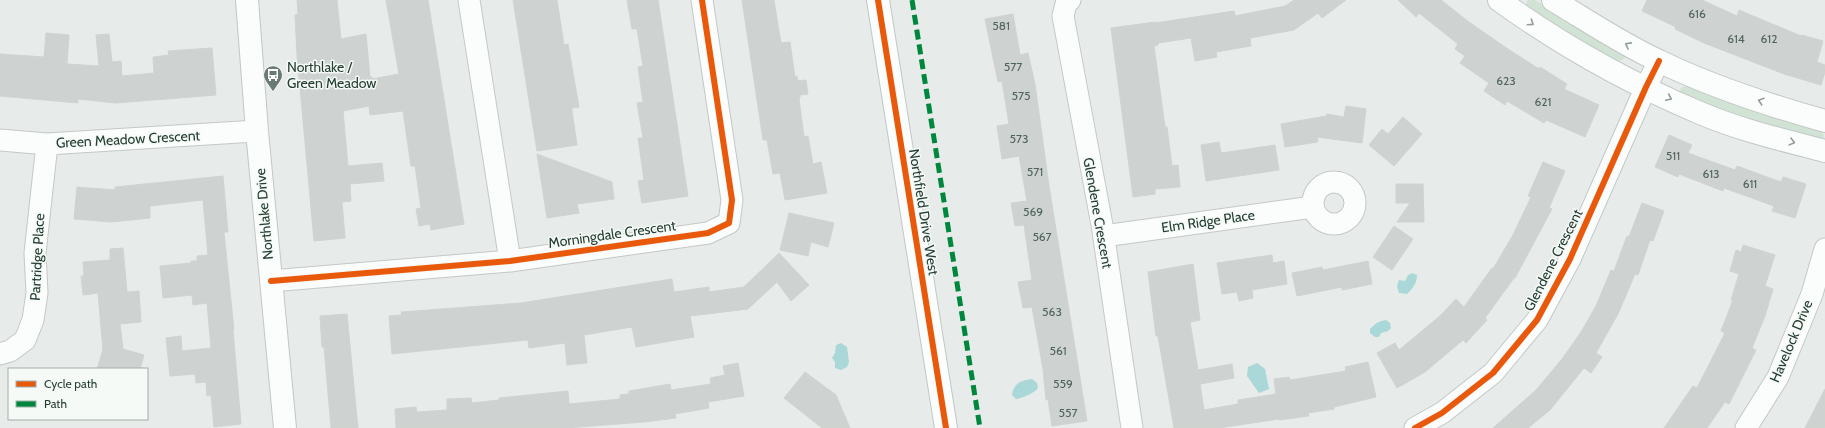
<svg xmlns="http://www.w3.org/2000/svg" width="1825" height="428" font-family="Cabin,sans-serif">
	<rect width="100%" height="100%" fill="#e7ebe9"/>
	<!-- green -->
	<path fill="#d1e3d4" d="M1528,0H1535L1626,54L1624,59L1620,61C1587,51 1557,28 1528,9L1526,4Z
		M1687,86L1793,124L1811,127L1822,132L1824,136L1822,141L1759,124L1685,96L1680,91L1682,87Z"/>
	<!-- water -->
	<path fill="#aad7d7" d="M1412,273L1417,275C1417,283 1413,288 1407,294L1399,293L1397,286L1399,280L1405,281L1408,275Z
		M1386,320L1390,323L1391,328L1388,331L1381,333L1379,337H1375L1370,333V329C1375,324 1378,321 1386,320Z
		M841,343L847,347L849,362L847,367L841,370L835,368V362L832,358L835,353L836,345Z
		M1257,363L1265,369L1269,389L1259,393L1247,376L1248,367Z
		M1032,379L1037,383L1038,388C1036,392 1021,399 1016,399L1012,395C1013,384 1021,380 1032,379Z"/>
	<!-- building -->
	<path fill="#ced2d0" stroke="#cfd4d1" d="M297,0H337L341,39L366,34L370,77H372V79L399,74L386,0H428L464,224L431,230L430,224L419,226L416,209L421,208L415,166H411L403,111L370,115L369,106L343,111L348,166L382,163L384,181L350,184L351,201L342,202L345,238L314,241L297,55L295,15L298,14Z
		M513,0H557L564,45L568,44L579,107L572,108V111L577,145L537,151Z
		M627,0H658L688,196L642,203L638,181L644,180L638,138H643L637,103L643,102L638,67L643,66L637,29H632Z
		M742,0H774L781,43L790,42L795,77L797,76L798,81L806,80L808,94L800,95V98L799,99L804,137L808,136L813,164L821,162L827,193L785,200L780,173L773,174L767,140H763Z
		M1294,0H1346L1322,18L1318,13L1294,30L1250,38L1251,46L1216,52L1217,57L1195,61L1191,38L1158,43V45L1154,46L1165,127H1167L1172,166L1178,165L1180,187L1155,189V194L1133,197L1111,28L1155,22V23L1234,11L1235,16L1285,6Z
		M1398,0H1441L1469,22L1505,47L1539,69L1540,67L1567,84L1564,89L1599,105L1585,137L1546,120L1544,123L1507,101L1505,105L1484,91L1489,83L1460,63L1465,56L1455,49L1458,44L1419,13L1416,17Z
		M1647,0H1702L1737,16L1739,10L1801,36L1802,35L1823,41L1817,62L1825,65V72L1821,85L1784,74L1704,43L1675,29L1676,27L1642,11Z
		M1013,14L1020,55L1028,53L1035,84L1049,186L1087,421L1052,426L1048,399L1046,400L1043,369L1032,307L1023,308L1018,282L1032,280L1024,225L1015,226L1011,203L1027,201L1019,156L1002,159L997,126L1009,124L1002,81L998,82L985,19Z
		M46,33L69,35L67,64L99,66L96,35L109,34L112,62L121,61L122,76L154,73L153,57L169,55L168,51L212,48L216,95L116,103L78,99V103L0,96V54L44,57Z
		M1346,106L1366,109L1362,143L1317,137L1318,142L1285,147L1281,124L1326,116L1327,114L1344,117Z
		M1403,117L1422,134L1394,166L1369,145L1382,129L1388,134Z
		M1669,135L1692,145L1688,153L1735,170L1737,166L1781,182L1783,177L1806,184L1795,218L1772,211L1774,206L1724,188L1723,191L1679,174L1678,177L1655,167Z
		M1219,142L1221,153L1275,145L1279,170L1206,181L1201,145Z
		M537,154L612,182L614,199L577,204L579,213L547,218Z
		M1543,162L1565,171L1549,208L1552,209L1515,278H1514L1485,318L1487,320L1466,343L1463,340L1425,372L1397,388L1377,353L1395,343L1399,350L1440,316L1456,299L1464,307L1492,268L1493,269L1513,235L1531,197L1528,196Z
		M223,176L228,232H224L234,330H233L241,424L214,427L211,395L207,396L206,382L196,383L195,374L170,376L166,338L181,336L182,351L211,348L207,303L193,305L192,295L163,298L160,266L191,263V261H197V256L208,255L203,200L150,206V218L111,222L74,219L77,187L115,190V187Z
		M1396,184H1423L1424,222H1397L1410,203H1396Z
		M1642,203L1664,211L1653,241L1650,240L1638,275L1635,274L1618,314L1596,353L1602,357L1591,373L1584,368L1550,410L1528,428H1493L1536,390L1562,359L1581,332L1596,306L1611,270L1614,271L1627,236L1629,237Z
		M789,213L834,223L828,247L811,242L808,256L780,250Z
		M1394,226L1413,239L1392,270L1373,257Z
		M1743,245L1775,255L1765,286L1773,289L1765,316L1752,348L1756,350L1729,404L1725,402L1707,428H1664L1693,386L1697,388L1725,333L1721,331L1733,300H1731L1739,274L1730,271L1736,250L1741,252Z
		M123,248L127,292L139,291L141,322L120,324L123,349L144,355L140,369H97L103,350L98,293L83,295L81,276H84L83,262L110,260V249Z
		M779,253L809,285L791,301L777,282L748,309L690,316L694,337L636,347L632,327L584,335L587,363L567,365L565,343L529,348L528,340L392,354L389,316L402,315L401,312L521,303L672,279L674,292L709,287V292L744,287Z
		M1272,255L1273,263L1284,261L1287,284L1252,290L1253,298L1239,301L1237,292L1222,294L1217,263Z
		M1368,261L1372,284L1342,290V287L1297,296L1292,273L1322,267L1323,270Z
		M1193,264L1200,320L1190,322L1198,370L1232,364L1234,378L1200,384L1204,410L1238,404V400L1276,394L1274,379L1289,377L1290,380L1346,371L1345,367L1368,362L1376,397L1334,407V409L1308,413L1309,416L1279,420V419L1219,428H1174L1158,336H1156L1148,272Z
		M347,314L358,428H331L324,347H322L320,316Z
		M738,363L744,396L708,402L709,408L675,414L676,418L644,422L566,428H396L395,409L416,407L417,412L447,410V399L471,398L472,403L499,400V398L568,391L569,404L620,399V395L629,394V391L670,384L671,390L711,384L710,378L725,375L723,366Z
		M805,372L836,395L850,428H822L784,398Z
		M1825,389V428H1805Z"/>
	<g fill="none" stroke-linecap="round" stroke-linejoin="round">
		<defs>
			<path id="street" d="M469,0L510,261
				M1070,0L1066,4L1063,16L1102,225L1132,428
				M0,140L47,144L257,131
				M1313 203a21 21 0 1 1 42 0a21 21 0 1 1-42 0Z
				M1104,236L1313,207
				M271,281L510,261L708,233L729,223L732,200L702,0
				M0,354L10,351L25,340L33,320L37,293L35,253L47,144
				M1415,428L1442,413L1493,373L1537,320L1570,259L1646,87L1659,61
				M1746,428L1778,377L1812,294L1825,249"/>
			<path id="secondary" d="M247,0L257,131L285,428
				M878,0L946,428
				M1499,0C1561,45 1629,83 1700,113C1740,130 1783,140 1825,151
				M1553,0C1588,21 1622,44 1659,61C1712,87 1768,105 1825,121"/>
		</defs>
		<!-- street casing -->
		<use href="#street" stroke="#c4c8c6" stroke-width="23"/>
		<!-- secondary casing -->
		<use href="#secondary" stroke="#c2c8c6" stroke-width="24"/>
		<!-- street -->
		<use href="#street" stroke="#fbfcfc" stroke-width="21"/>
		<!-- secondary -->
		<use href="#secondary" stroke="#fbfcfc" stroke-width="22"/>
		<!-- quiet -->
		<path stroke="#00873e" stroke-width="5" stroke-dasharray="10 5" stroke-linecap="butt" d="M912,0L980,428"/>
		<defs>
			<path id="cycleway" d="M878,0L946,428
				M271,281L510,261L708,233L729,223L732,200L702,0
				M1415,428L1442,413L1493,373L1537,320L1570,259L1646,87L1659,61"/>
		</defs>
		<!-- cycleway casing -->
		<use href="#cycleway" stroke="#f5faf7" stroke-width="8"/>
		<!-- cycleway -->
		<use href="#cycleway" stroke="#e8590c" stroke-width="6"/>
	</g>
	<!-- one-way arrows -->
	<defs><path id="oneway-chevron" d="M-2-3.5L2.5 0L-2 3.5" fill="none" stroke-width="1.6" stroke-linecap="round" stroke-linejoin="round"/></defs>
	<g stroke="#909d98">
		<use href="#oneway-chevron" transform="translate(1531 23) rotate(34)"/>
		<use href="#oneway-chevron" transform="translate(1628 45) rotate(-152)"/>
		<use href="#oneway-chevron" transform="translate(1669 98) rotate(25)"/>
		<use href="#oneway-chevron" transform="translate(1761 101) rotate(-162)"/>
		<use href="#oneway-chevron" transform="translate(1792 142) rotate(15)"/>
	</g>
	<!-- icons -->
	<defs>
		<symbol id="bus-pin" viewBox="-11 -11 22 30"><path d="M0 17L-7.5 6A9.5 9.5 0 1 1 7.5 6Z" fill="#697b73" stroke="#f5faf7"/><path d="M-5-6H5V4H4V6H2V4H-2V6H-4V4H-5ZM-3.5-4V0h7V-4ZM-3.5 1.2v1.5H-2V1.2ZM2 1.2v1.5H3.5V1.2Z" fill="#fff"/></symbol>
	</defs>
	<g fill-rule="evenodd">
		<use href="#bus-pin" x="262" y="64" width="22" height="30"/>
	</g>
	<g text-anchor="middle" stroke-width="3" stroke-linejoin="round" paint-order="stroke">
		<!-- number labels -->
		<g font-size="12" fill="#50645c">
			<text x="1697" y="18">616</text>
			<text x="1001" y="30">581</text>
			<text x="1736" y="43">614</text>
			<text x="1769" y="43">612</text>
			<text x="1013" y="71">577</text>
			<text x="1506" y="85">623</text>
			<text x="1021" y="100">575</text>
			<text x="1543" y="106">621</text>
			<text x="1019" y="143">573</text>
			<text x="1673" y="160">511</text>
			<text x="1035" y="176">571</text>
			<text x="1711" y="178">613</text>
			<text x="1750" y="188">611</text>
			<text x="1033" y="216">569</text>
			<text x="1042" y="241">567</text>
			<text x="1052" y="316">563</text>
			<text x="1058" y="355">561</text>
			<text x="1063" y="388">559</text>
			<text x="1068" y="417">557</text>
		</g>
		<!-- poi labels -->
		<g font-size="14" fill="#253e34" stroke="#f5faf7" text-anchor="start">
			<text x="287" y="72">Northlake /<tspan x="287" dy="16">Green Meadow</tspan></text>
		</g>
		<!-- street labels -->
		<g font-size="14" fill="#253e34" stroke="#f5faf7">
			<text transform="translate(128 139) rotate(-3)" y="5">Green Meadow Crescent</text>
			<text transform="translate(924 212) rotate(81)" y="5">Northfield Drive West</text>
			<text transform="translate(1098 213) rotate(80)" y="5">Glendene Crescent</text>
			<text transform="translate(264 214) rotate(-95)" y="5">Northlake Drive</text>
			<text transform="translate(1208 221) rotate(-8)" y="5">Elm Ridge Place</text>
			<text transform="translate(612 234) rotate(-8)" y="5">Morningdale Crescent</text>
			<text transform="translate(37 257) rotate(-87)" y="5">Partridge Place</text>
			<text transform="translate(1553 260) rotate(-63)" y="5">Glendene Crescent</text>
			<text transform="translate(1791 341) rotate(-67)" y="5">Havelock Drive</text>
		</g>
	</g>
	<!-- legend -->
	<rect x="8" y="368" width="140" height="52" fill="#f5faf7" stroke="#a2afa9"/>
	<rect x="16" y="381" width="20" height="6" fill="#e8590c" stroke="#a2afa9"/>
	<text x="44" y="388" font-size="12" fill="#253e34">Cycle path</text>
	<rect x="16" y="401" width="20" height="6" fill="#00873e" stroke="#a2afa9"/>
	<text x="44" y="408" font-size="12" fill="#253e34">Path</text>
</svg>
